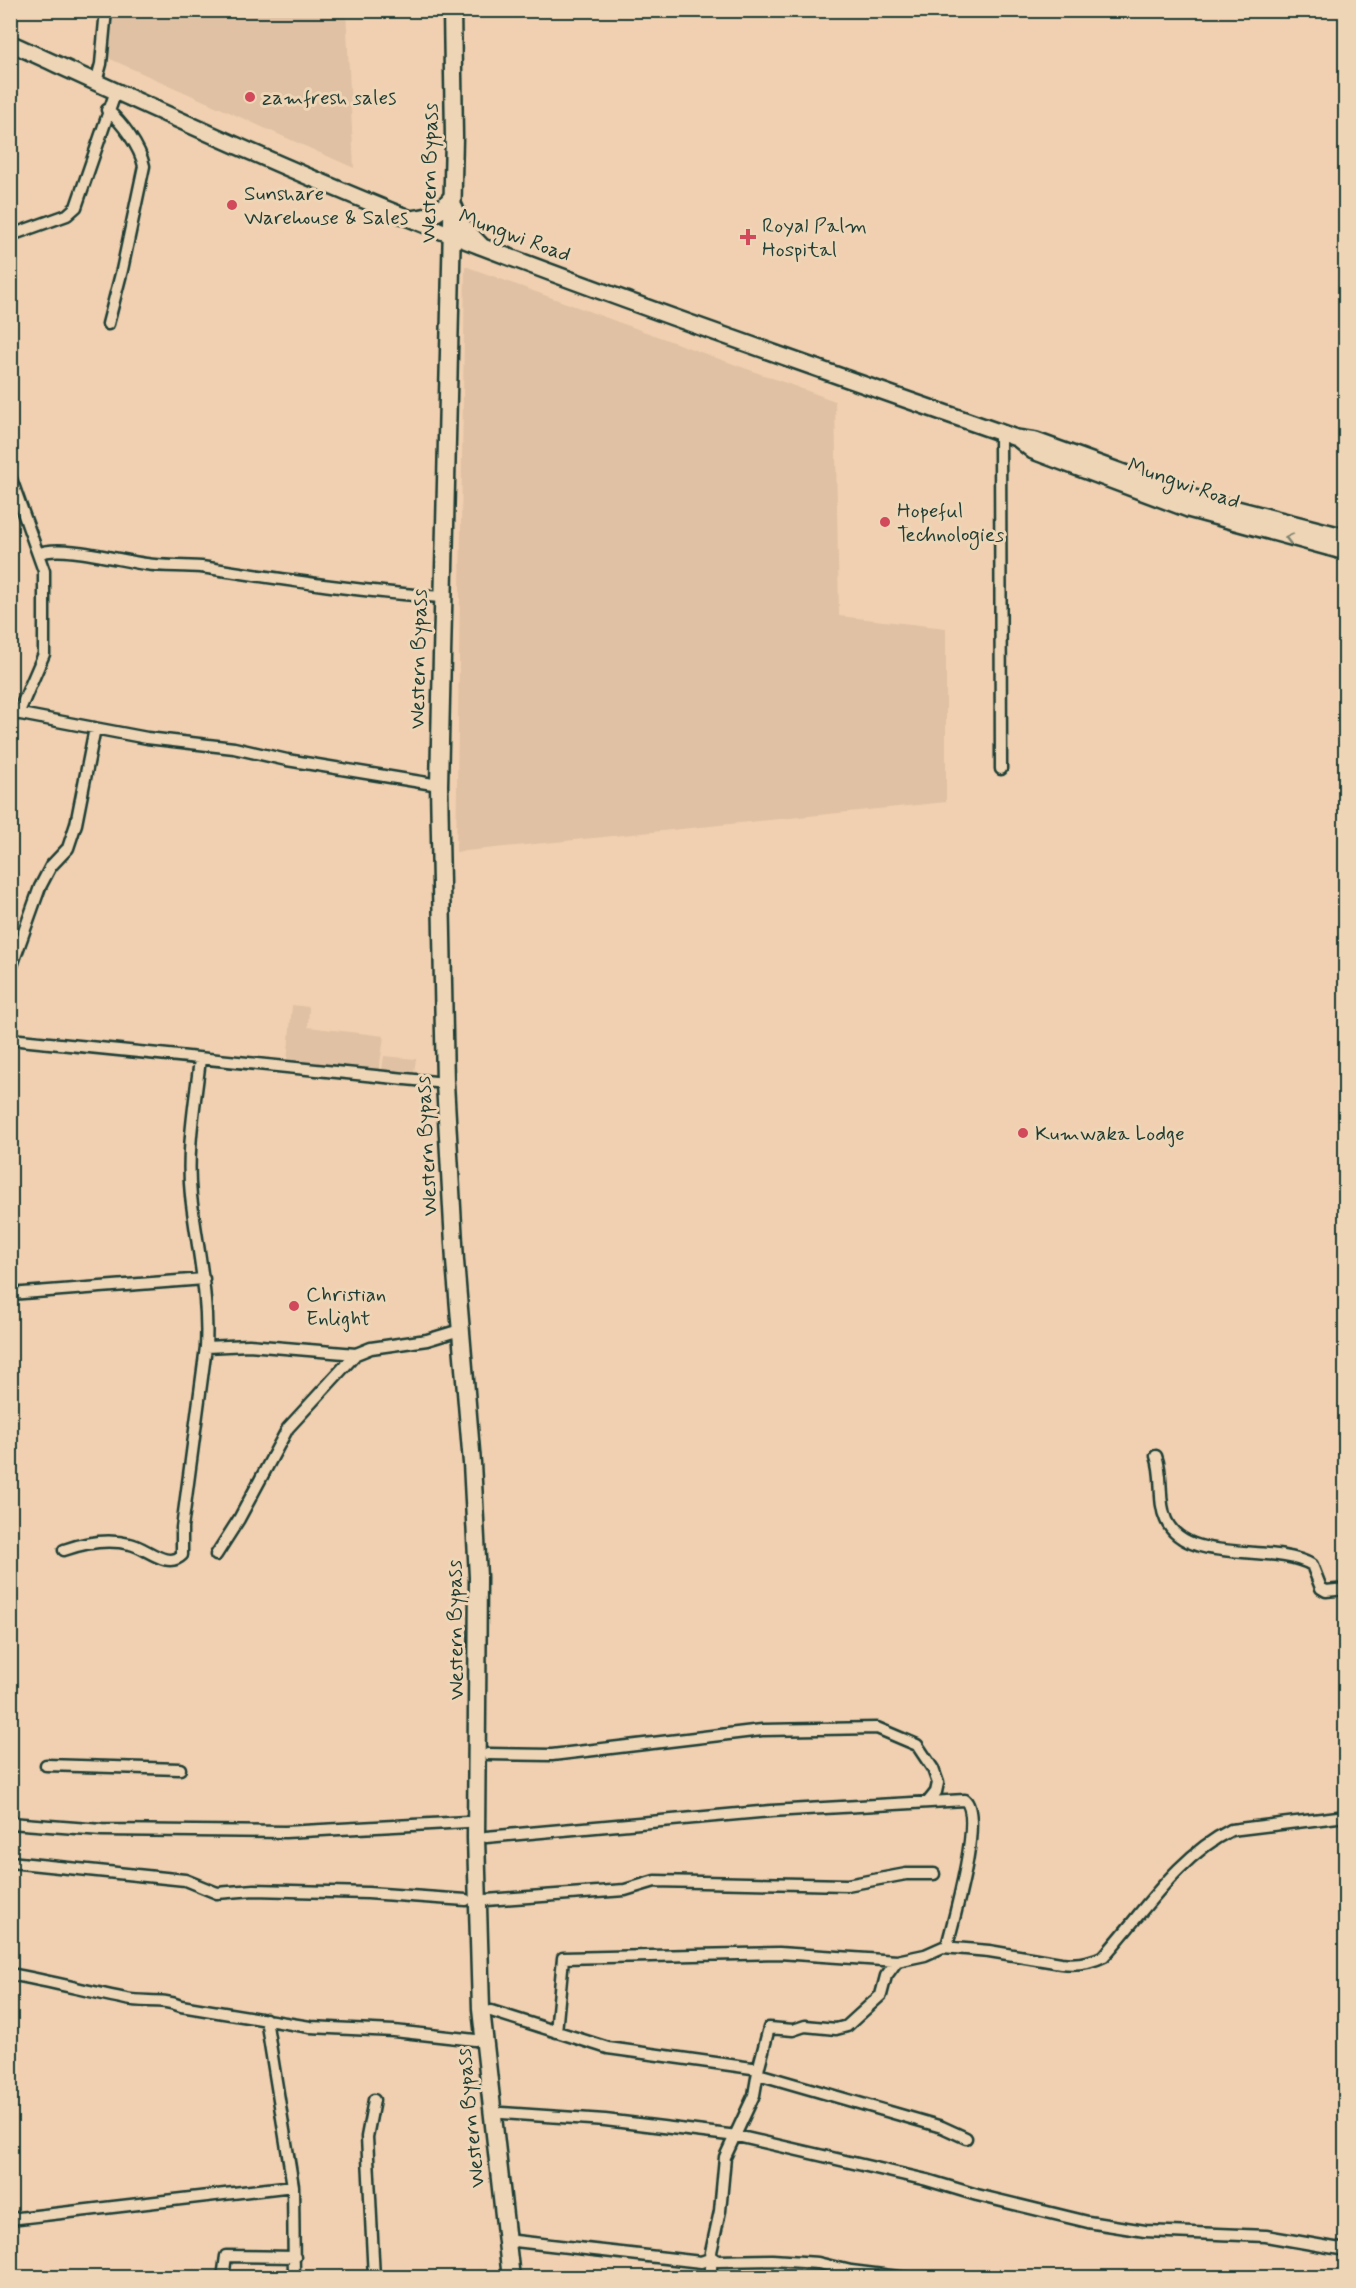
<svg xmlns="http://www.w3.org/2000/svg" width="1356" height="2288" font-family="Mynerve,sans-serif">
	<rect width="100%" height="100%" fill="#f0d0b0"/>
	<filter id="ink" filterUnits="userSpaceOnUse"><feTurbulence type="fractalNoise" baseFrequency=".0167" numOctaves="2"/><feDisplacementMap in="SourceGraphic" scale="12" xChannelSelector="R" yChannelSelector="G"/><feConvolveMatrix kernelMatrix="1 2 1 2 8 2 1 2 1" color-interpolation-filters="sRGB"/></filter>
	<g filter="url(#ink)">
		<!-- built -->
		<path fill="#e0c1a3" d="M110,11H346L354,168L108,58Z
			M465,266L835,401L839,616L946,628V802L456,852Z
			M292,1005L309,1007L308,1027L384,1036L379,1071L287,1063Z
			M384,1056L416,1059L414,1072L382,1070Z"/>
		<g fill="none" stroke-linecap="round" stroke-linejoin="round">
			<defs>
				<path id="street" d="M96,82L101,64L106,10
					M107,110C122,122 140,147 144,166L122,270L108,324
					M14,234L67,215L76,207L116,91
					M1000,432L1001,769
					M10,476L44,571V654L18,714
					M38,554C59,543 121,561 146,564C164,567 182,565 201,567C281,579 360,592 441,597
					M10,712L147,738L234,748L287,760L439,785
					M10,971L40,887L51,866L68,848L76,824L95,728
					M10,1039L445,1083
					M10,1294L204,1279
					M206,1347L249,1345L356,1354
					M1156,1456C1164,1477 1157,1500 1166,1520C1186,1566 1273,1542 1312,1565L1321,1588L1326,1591L1346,1589
					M64,1550C84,1543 109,1539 130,1544C146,1547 167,1570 182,1555V1528L206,1347C209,1296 197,1247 191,1196C186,1150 195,1104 200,1059
					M216,1555L239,1519L288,1428L356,1354L371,1348L427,1340L460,1330
					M488,1754L552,1755L762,1730L877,1728L917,1745L933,1769L938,1783L936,1792L928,1802
					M46,1765L180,1769
					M10,1823L102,1830L285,1832L467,1822
					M486,1837L771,1811L965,1800C984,1817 953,1921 947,1946
					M10,1862L185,1880L217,1893L254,1890L368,1893L466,1900
					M486,1900L625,1890L655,1881L847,1885L906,1874H934
					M10,1974C49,1981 87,1991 126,1999C145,2003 162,1998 181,2006L310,2027L394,2031L475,2040
					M491,2011L608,2048L752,2068L759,2066L769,2028L793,2030L805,2026L836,2029L847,2026L881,1995L886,1976L897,1961L925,1955L943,1947L989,1951L1061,1963C1077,1965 1090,1963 1104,1956C1143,1913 1178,1856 1231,1830L1346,1816
					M266,2019L293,2186L294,2278
					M556,2032L563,1958L779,1953L897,1961
					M759,2066L754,2095L725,2157L720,2211L711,2252L712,2258L718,2261L772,2260L818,2263L851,2271L907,2278
					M758,2074L942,2127L966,2138
					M502,2113L605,2120L737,2136L927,2180L977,2195L1088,2222L1145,2231L1266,2236L1346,2250
					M10,2219L293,2186
					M515,2241L701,2262L712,2258L710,2278
					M223,2278L226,2256L295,2257
					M374,2278L367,2137L374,2100"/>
				<path id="secondary" d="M10,43C157,110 303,178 454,236C639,307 828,372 1016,438L1036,441L1190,497L1346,537
					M1018,439L1033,451L1188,509L1346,552"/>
				<path id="primary" d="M452,10L454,137L439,785L445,1083L455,1261L472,1463L478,1577L476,1838L481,2009L511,2278
					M454,207L461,225L480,245
					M414,219C432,217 441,212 452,197"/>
			</defs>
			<!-- street casing -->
			<use href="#street" stroke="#1f3d34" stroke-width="15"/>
			<!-- secondary casing -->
			<use href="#secondary" stroke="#1f3d34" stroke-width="20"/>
			<!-- primary casing -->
			<use href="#primary" stroke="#1f3d34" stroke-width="21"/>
			<!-- street -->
			<use href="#street" stroke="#eed5b6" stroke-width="10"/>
			<!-- secondary -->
			<use href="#secondary" stroke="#eed5b6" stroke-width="15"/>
			<!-- primary -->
			<use href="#primary" stroke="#eed5b6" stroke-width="16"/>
		</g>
		<!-- one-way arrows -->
		<defs><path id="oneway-chevron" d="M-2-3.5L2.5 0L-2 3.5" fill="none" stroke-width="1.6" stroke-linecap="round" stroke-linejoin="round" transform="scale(1.5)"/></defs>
		<use stroke="#7c816e" href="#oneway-chevron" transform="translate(1289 538) rotate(-166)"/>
	</g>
	<!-- markers -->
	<g fill="#d1495b" stroke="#eed5b6" stroke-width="2">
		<circle cx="250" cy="97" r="6"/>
		<circle cx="232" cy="205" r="6"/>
		<path d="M745 228h6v6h6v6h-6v6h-6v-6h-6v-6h6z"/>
		<circle cx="885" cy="522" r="6"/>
		<circle cx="1023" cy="1133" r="6"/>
		<circle cx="294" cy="1306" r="6"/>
	</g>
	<g text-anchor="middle" stroke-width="6" stroke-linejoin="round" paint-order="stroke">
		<!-- poi labels -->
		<g font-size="21" fill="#1f3d34" stroke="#eed5b6" text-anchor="start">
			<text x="262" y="104">zamfresh sales</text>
			<text x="244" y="200">Sunshare<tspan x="244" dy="24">Warehouse &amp; Sales</tspan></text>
			<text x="762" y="232">Royal Palm<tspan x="762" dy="24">Hospital</tspan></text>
			<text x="897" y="517">Hopeful<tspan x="897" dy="24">Technologies</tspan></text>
			<text x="1035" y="1140">Kumwaka Lodge</text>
			<text x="306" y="1301">Christian<tspan x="306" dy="24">Enlight</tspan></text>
		</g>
		<!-- street labels -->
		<g font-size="21" fill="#1f3d34" stroke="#eed5b6">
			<text transform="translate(429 173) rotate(-89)" y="7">Western Bypass</text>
			<text transform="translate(515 235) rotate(20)" y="7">Mungwi Road</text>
			<text transform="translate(1184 483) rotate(19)" y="7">Mungwi Road</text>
			<text transform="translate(418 659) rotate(-89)" y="7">Western Bypass</text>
			<text transform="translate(426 1146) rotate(-93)" y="7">Western Bypass</text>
			<text transform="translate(455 1630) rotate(-91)" y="7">Western Bypass</text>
			<text transform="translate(470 2118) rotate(-96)" y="7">Western Bypass</text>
		</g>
	</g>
	<!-- margin -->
	<rect width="1356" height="2288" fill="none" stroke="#eed5b6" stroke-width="36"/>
	<rect x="18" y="18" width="1320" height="2252" fill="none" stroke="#1f3d34" stroke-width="2" filter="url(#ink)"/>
</svg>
